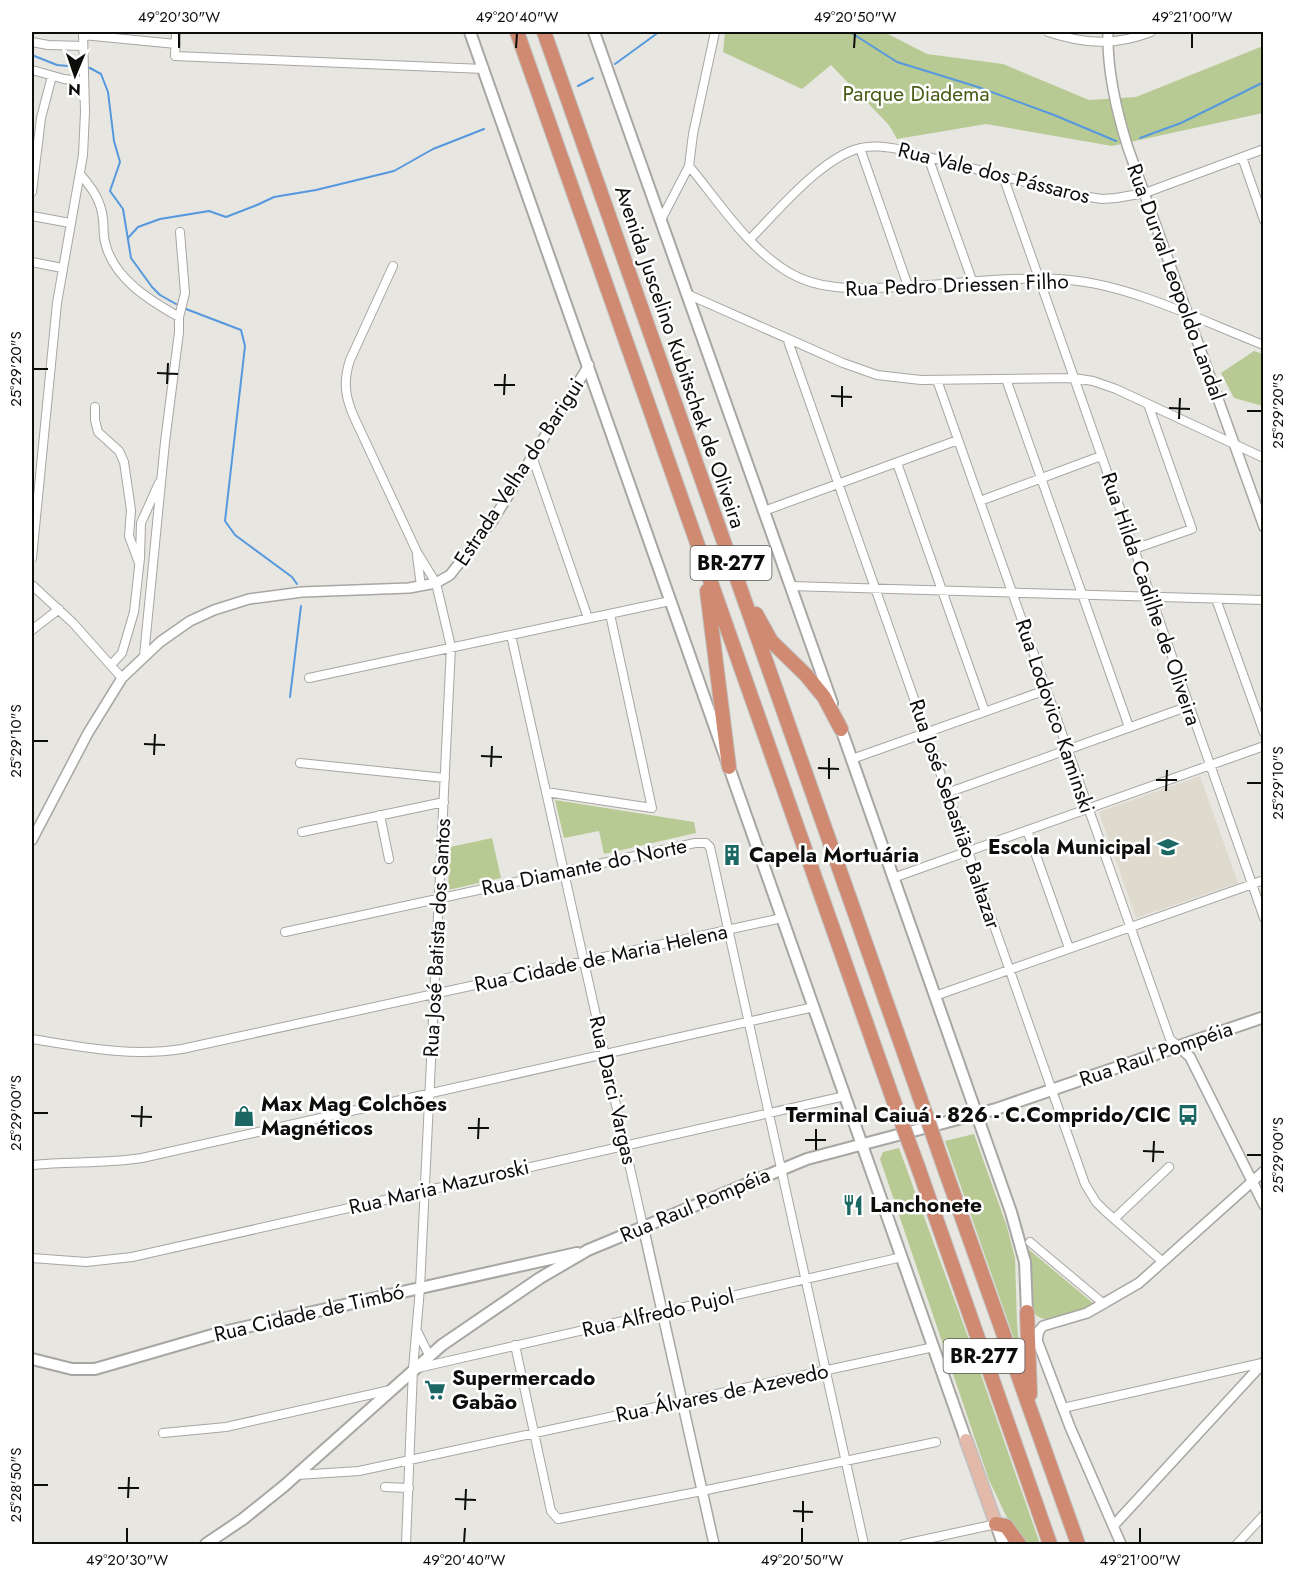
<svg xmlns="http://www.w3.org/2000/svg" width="1295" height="1576" font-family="Jost,sans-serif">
	<rect width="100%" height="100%" fill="#e7e6e1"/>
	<!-- built -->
	<path fill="#dedace" d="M1200,776L1238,883L1136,918L1099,812Z"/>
	<!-- green -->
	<path fill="#b8ca93" d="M725,32H884L927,54L1003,64L1089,100L1136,97L1263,46V113L1112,146L986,124L897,139L889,125L831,65L802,89L723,52Z
		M1254,351L1263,354V406L1234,398L1221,373Z
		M555,800L694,822L696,833L604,854L599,831L564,838Z
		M492,838L501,878L448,890L450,847Z
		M974,1134L1007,1227L1015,1258L1017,1323L1020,1356L945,1141Z
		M899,1148L964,1326L1040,1544H1024L1009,1522L989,1480L880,1159L883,1152Z
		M1027,1248L1094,1304C1078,1312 1035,1334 1031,1304C1028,1285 1030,1267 1027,1248Z"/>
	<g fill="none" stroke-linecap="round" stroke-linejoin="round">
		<!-- stream -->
		<path stroke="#5598de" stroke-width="2" d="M850,32L897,62L978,87L1054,115L1116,141
			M32,55L57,65L90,68L101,74L108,92L114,141L120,162L110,191L123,209L131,258L152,287L160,295L176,304
			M615,64L659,32
			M578,86L593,78
			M1140,138L1181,123L1264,82
			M128,238L138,227L160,219L209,211L226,217L257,205L274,197L316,190L394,171L433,149L484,129
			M186,309L241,330L245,346L225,521L235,535L292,577L297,584
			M290,697L301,606"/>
		<defs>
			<path id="minor" d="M176,32L175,56L484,69
				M1048,32C1084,44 1115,46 1151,32
				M83,35L176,44
				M32,42L48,45L83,46
				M32,70L64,79L83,81
				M860,148L908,286
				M928,157L973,283
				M1242,157L1264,220
				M689,166C719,202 747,247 788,272C823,293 863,288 903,287C957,284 1016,275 1070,280C1134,286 1204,322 1264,345
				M80,174C92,188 101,200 103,219C104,227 103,235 105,242C113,278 149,300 179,317
				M1003,176L1264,918
				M32,192L41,118L52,76
				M32,216L70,223
				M661,220L689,166L693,134L715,32
				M750,239C777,212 823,156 861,148C873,145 885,147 898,149L1071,194L1102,199L1116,198L1145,193L1264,149
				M32,262L62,268
				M393,266L350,360C343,381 345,397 354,417L417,552L436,583L451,647L420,1288L413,1369L406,1544
				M687,294L843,363L877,375L921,380L1074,378L1093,381L1116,389L1264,458
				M787,338L1085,1184L1096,1202L1105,1211L1163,1262
				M1006,379L1129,727
				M937,380L1170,1039L1179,1047
				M95,407V420L98,432L119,451L124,462L131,510L129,536L139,563
				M532,456L588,618
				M897,463L985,712
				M980,501L1101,456
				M764,511L958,440
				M1134,549L1192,529L1148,404
				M417,556L421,586
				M32,558L57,303L83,155L85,112L83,32
				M32,585L73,623L122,678
				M790,586L1264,600
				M1216,599L1264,733
				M32,630L59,609
				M511,635L643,1226
				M144,656L165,442L179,332V317L185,293L180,232
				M111,665L122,653L134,612L140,558L141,523L159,483
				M309,678L670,601
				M852,759L1046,690
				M300,763L445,778
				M546,792L652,808L610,614
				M947,793L1189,706
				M380,815L389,859
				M1027,830L1069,948
				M302,832L444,802
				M893,878L1264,746
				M285,932L695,843H706L710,847L864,1544
				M935,996L1264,880
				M32,1039C82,1047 131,1057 182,1049L782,918
				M32,1165C68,1161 105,1164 142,1158L814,1007
				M1114,1219L1169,1167
				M1030,1242L1104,1304
				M32,1258L86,1262L132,1257L845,1096
				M418,1333L429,1355
				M515,1345L551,1511L558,1519L702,1491L936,1442
				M418,1368L902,1257
				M1063,1408L1262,1363
				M163,1433L226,1427L390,1390
				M297,1475L359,1471L934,1347
				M385,1487L409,1488
				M904,1544L996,1524
				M1237,1544L1264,1515"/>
			<path id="tertiary" d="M1108,32C1107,71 1116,110 1128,148L1264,527
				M32,840L88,733L122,678L160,642L190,621L214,610L249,599L302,592L409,588L436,583L450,575L493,520L589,365
				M1179,1047L1190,1057L1264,1205
				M643,1226L714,1544
				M1114,1525L1264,1362
				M1121,1544L1070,1427L1037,1340L1039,1331L1043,1326L1087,1313L1139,1283L1264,1171"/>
			<path id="secondary" d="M470,32L966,1440
				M594,32L832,703
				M839,723L1011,1212L1025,1262L1027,1312
				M32,1359L72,1369H95L219,1333L577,1253
				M996,1524L1003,1544
				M206,1544L243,1519L284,1486L442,1345L540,1278L588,1250L807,1159L996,1109L1264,1017"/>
			<path id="primary" d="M966,1440L996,1524"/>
			<path id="motorway" d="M517,32L894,1102
				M544,32L919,1095
				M707,591L729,767
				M756,614L771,641L806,675L824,697L841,729
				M943,1164L1078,1544
				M918,1167L1050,1544
				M1027,1312L1030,1394
				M996,1524L1006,1526L1019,1544"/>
		</defs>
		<!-- minor casing -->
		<use href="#minor" stroke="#a8a6a2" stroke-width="10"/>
		<!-- tertiary casing -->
		<use href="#tertiary" stroke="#a8a6a2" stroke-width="12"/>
		<!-- secondary casing -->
		<use href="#secondary" stroke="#a8a6a2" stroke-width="14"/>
		<!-- primary casing -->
		<use href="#primary" stroke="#c0c0c0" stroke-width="15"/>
		<!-- motorway casing -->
		<use href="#motorway" stroke="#c0c0c0" stroke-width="16"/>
		<!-- minor -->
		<use href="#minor" stroke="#fff" stroke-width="8"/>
		<!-- tertiary -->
		<use href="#tertiary" stroke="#fff" stroke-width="9"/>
		<!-- secondary -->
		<use href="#secondary" stroke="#fff" stroke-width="10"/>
		<!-- primary -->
		<use href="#primary" stroke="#e3b9aa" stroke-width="12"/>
		<!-- motorway -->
		<use href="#motorway" stroke="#d08a71" stroke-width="14"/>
		<defs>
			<path id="motorway-bridge" d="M919,1095L943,1164
				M894,1102L918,1167"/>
		</defs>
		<!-- motorway-bridge casing -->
		<use href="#motorway-bridge" stroke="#c0c0c0" stroke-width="16" stroke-linecap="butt"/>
		<!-- motorway-bridge -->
		<use href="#motorway-bridge" stroke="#d08a71" stroke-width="14"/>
	</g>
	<!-- ticks -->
	<path fill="none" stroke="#0d0d0b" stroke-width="2" d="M179,48V33M516,48L517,33M854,48L855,33M1192,48V33M33,369H48M157,373L178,374M167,384L168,363M494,385H515M504,395L505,374M831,396L852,397M842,407V386M1169,408L1190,409M1247,411H1262M1179,419L1180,398M33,741H48M144,744L165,745M154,755L155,734M481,756L502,757M491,767L492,746M818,768L839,769M829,779V758M1156,780H1177M1247,783H1262M1166,791L1167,770M33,1113H48M131,1116L152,1117M141,1127L142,1106M468,1128H489M478,1139L479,1118M805,1140H826M816,1150V1129M1143,1151L1164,1152M1247,1155H1262M1153,1162L1154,1141M33,1485H48M118,1488H139M128,1498L129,1477M455,1499L476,1500M465,1510L466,1489M793,1511L813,1512M803,1522V1501M127,1543V1528M464,1543L465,1528M802,1543V1528M1140,1543V1528"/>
	<!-- icons -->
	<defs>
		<symbol id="school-bare" viewBox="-9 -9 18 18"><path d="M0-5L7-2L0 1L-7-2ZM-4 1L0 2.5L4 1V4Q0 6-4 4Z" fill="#1a6764" stroke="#fff" stroke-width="2.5" paint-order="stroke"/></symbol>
		<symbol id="building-bare" viewBox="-9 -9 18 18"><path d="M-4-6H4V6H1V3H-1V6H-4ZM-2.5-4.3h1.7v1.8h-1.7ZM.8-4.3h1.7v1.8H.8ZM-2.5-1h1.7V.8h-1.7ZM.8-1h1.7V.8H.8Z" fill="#1a6764" stroke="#fff" stroke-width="2.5" paint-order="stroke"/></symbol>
		<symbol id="bus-bare" viewBox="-9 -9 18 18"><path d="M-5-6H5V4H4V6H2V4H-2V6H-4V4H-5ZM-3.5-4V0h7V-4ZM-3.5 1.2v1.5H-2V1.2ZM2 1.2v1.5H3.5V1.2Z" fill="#1a6764" stroke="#fff" stroke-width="2.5" paint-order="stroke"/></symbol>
		<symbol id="shop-bare" viewBox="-9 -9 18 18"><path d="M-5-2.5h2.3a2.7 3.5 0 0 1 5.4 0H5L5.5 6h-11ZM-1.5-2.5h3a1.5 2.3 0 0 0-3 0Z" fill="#1a6764" stroke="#fff" stroke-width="2.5" paint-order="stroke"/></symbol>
		<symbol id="restaurant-bare" viewBox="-9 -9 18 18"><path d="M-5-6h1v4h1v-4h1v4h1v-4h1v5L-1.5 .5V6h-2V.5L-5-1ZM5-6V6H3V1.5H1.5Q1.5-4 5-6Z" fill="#1a6764" stroke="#fff" stroke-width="2.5" paint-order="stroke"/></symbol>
		<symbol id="supermarket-bare" viewBox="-9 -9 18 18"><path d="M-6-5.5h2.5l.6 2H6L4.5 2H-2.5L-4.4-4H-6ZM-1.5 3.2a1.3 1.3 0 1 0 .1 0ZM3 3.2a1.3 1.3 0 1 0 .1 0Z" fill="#1a6764" stroke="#fff" stroke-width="2.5" paint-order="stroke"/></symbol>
	</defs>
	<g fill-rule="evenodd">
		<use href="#school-bare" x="1153" y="832" width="30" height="30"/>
		<use href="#building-bare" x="717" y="840" width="30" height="30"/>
		<use href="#bus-bare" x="1173" y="1100" width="30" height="30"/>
		<use href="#shop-bare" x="229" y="1101" width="30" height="30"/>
		<use href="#restaurant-bare" x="838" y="1190" width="30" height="30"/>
		<use href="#supermarket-bare" x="420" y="1375" width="30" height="30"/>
	</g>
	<g text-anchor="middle" stroke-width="5" stroke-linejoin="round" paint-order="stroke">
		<!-- shield labels -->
		<g fill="#fff" stroke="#565654" stroke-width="1.5">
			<rect x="690.5" y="546" width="81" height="34" rx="4.5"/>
			<rect x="943.5" y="1339" width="81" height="34" rx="4.5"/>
		</g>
		<g font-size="20" font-weight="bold" fill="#0d0d0b">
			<text x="731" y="570">BR-277</text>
			<text x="984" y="1363">BR-277</text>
		</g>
		<!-- park labels -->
		<g font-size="21" fill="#4a5b17" stroke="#fff">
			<text x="916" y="101">Parque Diadema</text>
		</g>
		<!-- street labels -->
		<g font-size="21" fill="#0d0d0b" stroke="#fff">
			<text transform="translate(994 173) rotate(14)" y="7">Rua Vale dos Pássaros</text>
			<text transform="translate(1176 282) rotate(70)" y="7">Rua Durval Leopoldo Landal</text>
			<text transform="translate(957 285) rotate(-2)" y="7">Rua Pedro Driessen Filho</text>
			<text transform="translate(680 357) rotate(71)" y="7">Avenida Juscelino Kubitschek de Oliveira</text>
			<text transform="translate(519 472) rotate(-57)" y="7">Estrada Velha do Barigui</text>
			<text transform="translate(1151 599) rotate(71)" y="7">Rua Hilda Cadilhe de Oliveira</text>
			<text transform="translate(1055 716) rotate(71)" y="7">Rua Lodovico Kaminski</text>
			<text transform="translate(955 814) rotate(71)" y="7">Rua José Sebastião Baltazar</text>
			<text transform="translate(584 867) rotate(-12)" y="7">Rua Diamante do Norte</text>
			<text transform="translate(437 938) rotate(-87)" y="7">Rua José Batista dos Santos</text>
			<text transform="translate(601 958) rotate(-12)" y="7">Rua Cidade de Maria Helena</text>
			<text transform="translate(1156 1054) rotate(-19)" y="7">Rua Raul Pompéia</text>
			<text transform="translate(613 1090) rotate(77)" y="7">Rua Darci Vargas</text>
			<text transform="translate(439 1187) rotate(-13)" y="7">Rua Maria Mazuroski</text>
			<text transform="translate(695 1205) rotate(-23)" y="7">Rua Raul Pompéia</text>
			<text transform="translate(309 1313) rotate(-13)" y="7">Rua Cidade de Timbó</text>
			<text transform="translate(658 1313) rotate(-13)" y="7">Rua Alfredo Pujol</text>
			<text transform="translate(722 1393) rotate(-12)" y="7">Rua Álvares de Azevedo</text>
		</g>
		<!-- poi labels -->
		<g font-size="21" font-weight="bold" fill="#0d0d0b" stroke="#fff" text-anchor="start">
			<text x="1151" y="854" text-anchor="end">Escola Municipal</text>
			<text x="749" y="862">Capela Mortuária</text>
			<text x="261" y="1111">Max Mag Colchões<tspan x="261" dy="24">Magnéticos</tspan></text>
			<text x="1171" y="1122" text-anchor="end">Terminal Caiuá - 826 - C.Comprido/CIC</text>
			<text x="870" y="1212">Lanchonete</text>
			<text x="452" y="1385">Supermercado<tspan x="452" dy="24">Gabão</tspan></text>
		</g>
	</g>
	<!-- border -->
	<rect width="1295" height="1576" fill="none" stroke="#ffffff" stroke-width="66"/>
	<!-- north arrow -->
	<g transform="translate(75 75) rotate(182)" stroke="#ffffff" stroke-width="4.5" paint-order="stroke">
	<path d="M0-4.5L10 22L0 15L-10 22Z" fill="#0d0d0b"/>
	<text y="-9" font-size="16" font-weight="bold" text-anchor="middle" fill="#0d0d0b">N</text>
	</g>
	<rect x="33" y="33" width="1229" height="1510" fill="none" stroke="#0d0d0b" stroke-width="2"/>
	<g font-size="15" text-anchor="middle" fill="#0d0d0b">
		<text x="179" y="22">49°20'30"W</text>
		<text x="517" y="22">49°20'40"W</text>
		<text x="855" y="22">49°20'50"W</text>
		<text x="1192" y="22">49°21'00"W</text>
		<text transform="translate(16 369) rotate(-90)" y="5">25°29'20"S</text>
		<text transform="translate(1278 411) rotate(-90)" y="5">25°29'20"S</text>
		<text transform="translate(16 741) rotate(-90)" y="5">25°29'10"S</text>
		<text transform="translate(1278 783) rotate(-90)" y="5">25°29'10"S</text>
		<text transform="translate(16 1113) rotate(-90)" y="5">25°29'00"S</text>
		<text transform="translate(1278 1155) rotate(-90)" y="5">25°29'00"S</text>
		<text transform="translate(16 1485) rotate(-90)" y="5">25°28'50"S</text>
		<text x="127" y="1565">49°20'30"W</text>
		<text x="464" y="1565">49°20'40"W</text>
		<text x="802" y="1565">49°20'50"W</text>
		<text x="1140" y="1565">49°21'00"W</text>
	</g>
</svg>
